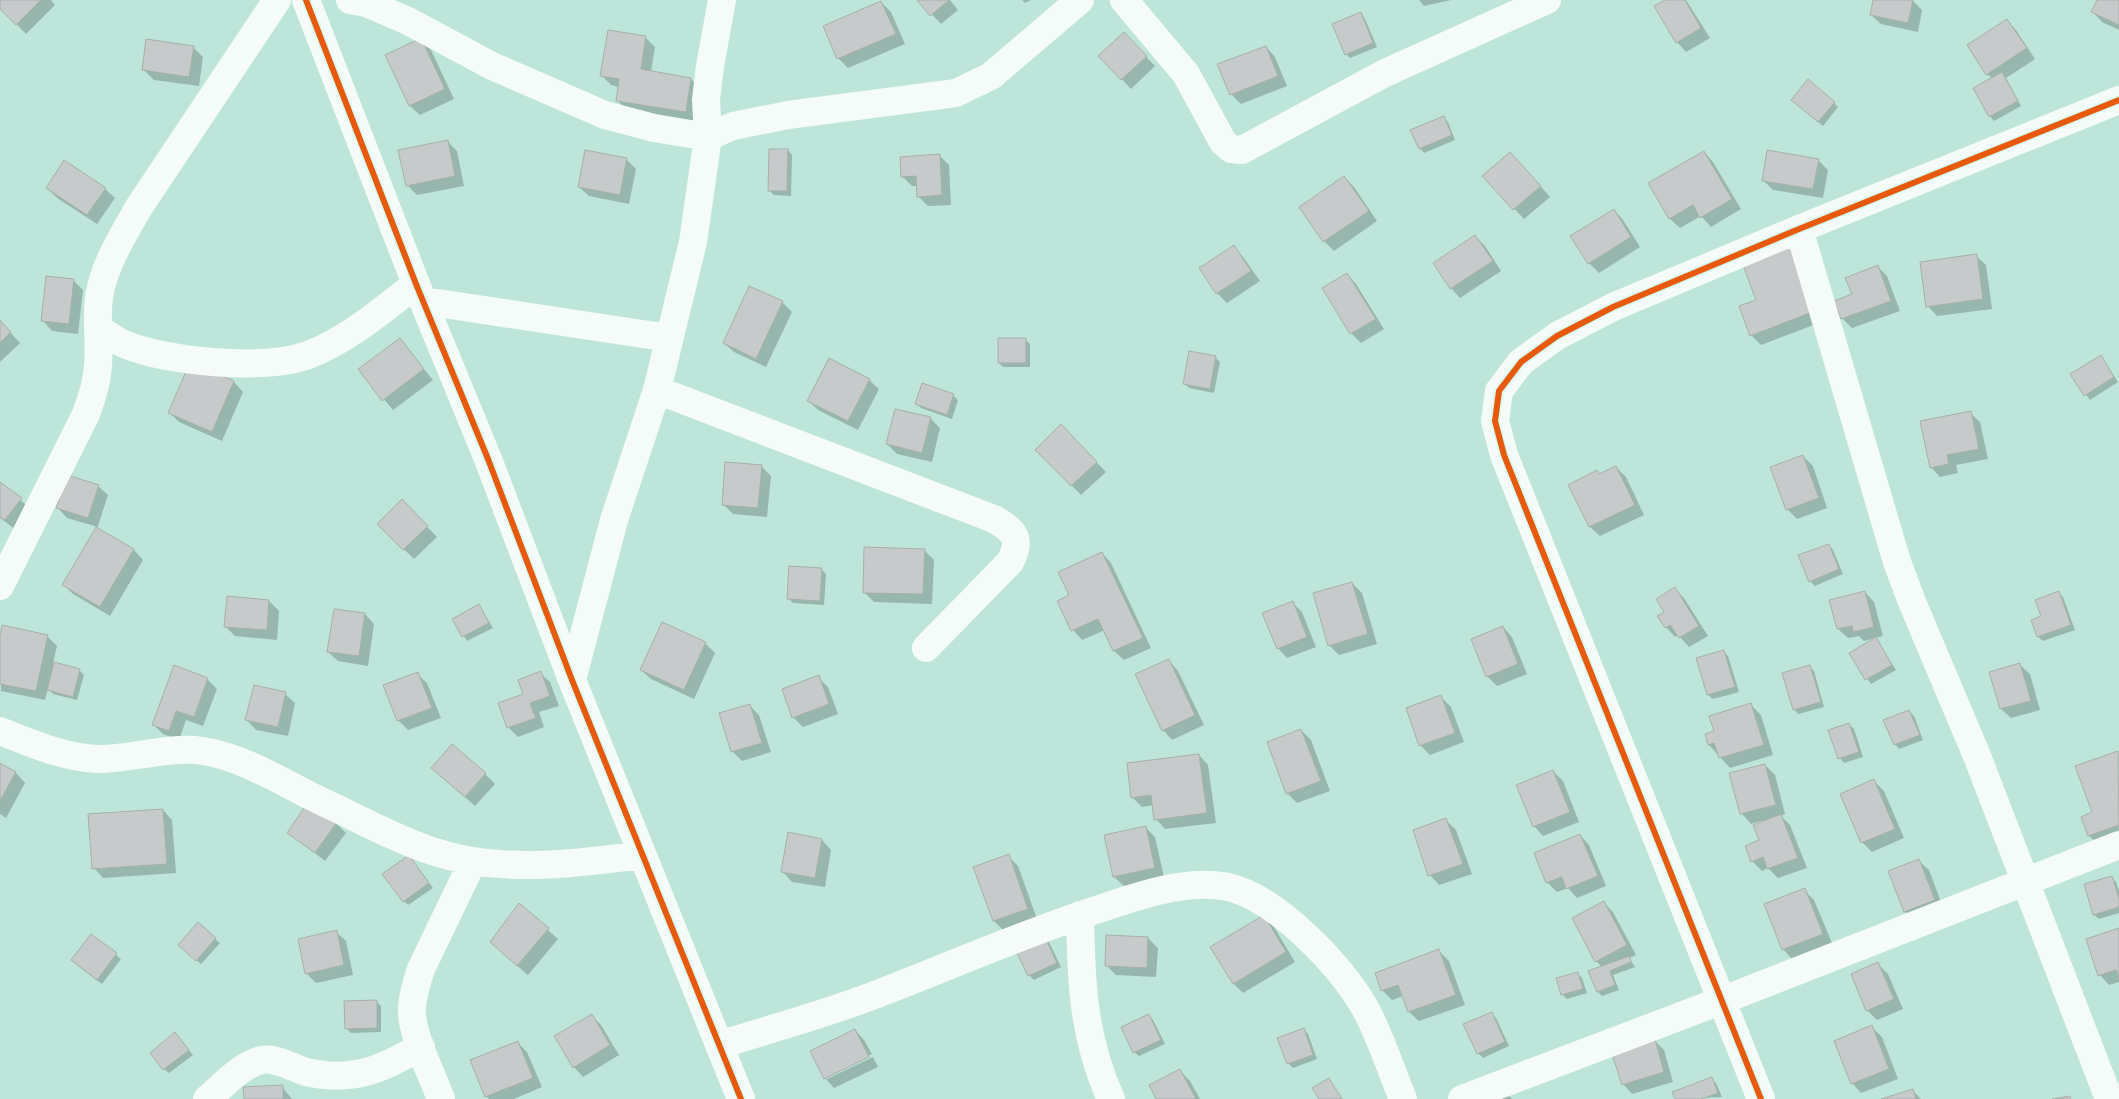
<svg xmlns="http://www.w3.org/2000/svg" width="2119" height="1099" font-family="Figtree,sans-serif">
	<rect width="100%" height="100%" fill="#bde5da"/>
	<!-- shadow -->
	<path fill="#0003" d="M0,0H51L55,5L26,34L0,7Z
		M918,0H950L958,10L941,24Z
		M1022,0H1031L1025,3Z
		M1419,0H1451L1424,6Z
		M1668,0H1686L1710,38L1686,52L1677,42Z
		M1874,0H1912L1922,10L1918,32L1881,24L1871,15Z
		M2098,0H2119V30L2102,22L2093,12Z
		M881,2L891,12L905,44L848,68L838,58Z
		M1361,14L1365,19L1377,47L1350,58L1346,54Z
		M2007,21L2016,30L2035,59L2006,78L2021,106L1994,121L1990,116L1992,78L1987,74Z
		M1124,34L1155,66L1131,89L1100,56Z
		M646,38L655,47L651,72L691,79L701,89L695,121L627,110L617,100L619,87L611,85L601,75Z
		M421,40L431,50L454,99L420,115L410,106L386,56Z
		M193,47L203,57L199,86L154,80L144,70Z
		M1266,47L1275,57L1287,86L1241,104L1231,94Z
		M1834,103L1838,107L1823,126L1797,104Z
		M1444,118L1448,122L1455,140L1424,153L1420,148Z
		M447,141L457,151L464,186L417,195L407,185Z
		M788,150L792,155L791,196L774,195L769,190Z
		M1704,152L1713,162L1741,209L1711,227L1701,216L1680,228L1670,219L1650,183Z
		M939,155L949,165L951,205L928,206L918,196L917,186H912L902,176Z
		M627,160L636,169L629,204L589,196L579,187Z
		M1818,160L1828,170L1823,198L1773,190L1763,180Z
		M1520,163L1550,197L1524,219L1484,176Z
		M1344,177L1354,187L1377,221L1334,251L1324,241Z
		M47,188L105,189L115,198L97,224L57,198Z
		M1614,210L1623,220L1640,247L1599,273L1589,263Z
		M1475,236L1485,246L1501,271L1460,298L1451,288Z
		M1234,247L1243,257L1260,281L1227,303L1217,293Z
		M1976,256L1986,265L1992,309L1937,316L1928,306Z
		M1800,258L1824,321L1761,345L1751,335L1757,300Z
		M1878,267L1887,276L1900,311L1852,328L1842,318L1853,295Z
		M1347,274L1356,284L1384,329L1361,343L1351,333Z
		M73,280L83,290L78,334L52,331L43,321Z
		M782,302L792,312L766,367L734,352L724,343Z
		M0,321L20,343L0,362Z
		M1025,339L1030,344V367H1003L999,363Z
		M400,340L433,380L393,410L360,370Z
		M1215,357L1220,362L1214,393L1189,388L1184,383Z
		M2101,357L2118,382L2090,400L2072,375Z
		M190,363L234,382L243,392L222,441L179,422L169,412Z
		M869,380L879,389L858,430L818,410L808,400Z
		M923,385L954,396L958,400L952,419L921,408L916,403Z
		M1970,413L1980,422L1988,459L1956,465L1958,473L1940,477L1931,467Z
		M930,418L940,428L932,462L897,454L887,444Z
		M1061,426L1106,472L1081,495L1037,450Z
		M1803,456L1813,466L1827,508L1797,519L1787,509Z
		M761,466L771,476L767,517L733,514L723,504Z
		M1616,467L1626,477L1644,515L1600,536L1590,527L1570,485L1597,472L1600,475Z
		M0,483L31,509L15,529L0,518Z
		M98,486L108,495L97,529L134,550L143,560L110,616L73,594L64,585L98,527L67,518L58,508Z
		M402,501L437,537L414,559L378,524Z
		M1829,545L1833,550L1843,574L1815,586L1810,581Z
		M924,550L934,560L932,604L874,602L864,592Z
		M1102,553L1111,563L1151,648L1124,660L1114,651L1105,630L1082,640L1073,630L1071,596Z
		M821,569L826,574L824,605L793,603L788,598Z
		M1352,583L1362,593L1377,644L1339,655L1329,645Z
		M1675,589L1684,598L1708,636L1689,647L1678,635L1675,637L1666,627V612Z
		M1865,592L1874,602L1883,636L1864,641L1859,636L1848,638L1838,629Z
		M2058,593L2063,597L2075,630L2043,641L2038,637L2043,617Z
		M269,601L279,611L277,640L235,636L226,627Z
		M1292,602L1302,612L1316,647L1287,658L1278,648Z
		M479,606L493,628L467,641L453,619Z
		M365,614L374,624L368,666L338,661L328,652Z
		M1503,627L1512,637L1527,674L1497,686L1487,676Z
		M47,636L57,646L53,663L79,670L84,675L77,700L53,694L48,688L45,700L1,691L0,641Z
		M1876,639L1896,670L1871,684L1851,654Z
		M705,643L715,653L694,699L651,679L641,670Z
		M1724,652L1728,656L1739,692L1713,699L1708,695L1698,659Z
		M1169,661L1178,671L1204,725L1172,740L1163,730Z
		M2020,665L2030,674L2040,710L2011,718L2001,709Z
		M1809,666L1814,671L1824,707L1798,714L1794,709Z
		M540,673L550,682L559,706L539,712L544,727L518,737L508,727L525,694Z
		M417,674L427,683L441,718L408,730L398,720Z
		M818,677L828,687L838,714L803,727L793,717Z
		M207,679L217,689L203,726L186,720L179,740L163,734L153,724Z
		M285,694L295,703L288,736L256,730L247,720Z
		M1441,697L1451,707L1464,742L1430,755L1420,745Z
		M749,705L759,715L771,752L742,761L732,751Z
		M1751,705L1761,715L1773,755L1730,768L1709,745L1716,732Z
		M1909,711L1914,716L1923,740L1899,749L1895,744Z
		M1849,724L1854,729L1863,757L1844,763L1840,758Z
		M1301,730L1311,740L1330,791L1297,803L1287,793Z
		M2117,753L2119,838L2099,845L2089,836L2094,813Z
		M1199,755L1208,765L1216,823L1165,829L1156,819L1154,805L1142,807L1132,797Z
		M0,764L16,773L25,783L6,818L0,814Z
		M1765,765L1775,775L1785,814L1781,816L1790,825L1807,868L1778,878L1768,868L1762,871L1752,861L1761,841V821L1751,824L1742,814L1730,774Z
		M432,768L485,774L495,784L475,806Z
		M1553,771L1563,781L1579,822L1543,836L1534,826Z
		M1874,781L1884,791L1904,838L1872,852L1862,842Z
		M163,810L172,820L176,873L103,878L94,868Z
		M1446,820L1456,830L1472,874L1439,885L1430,875Z
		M336,823L346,833L325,861L288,832Z
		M1145,827L1155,837L1164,877L1124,886L1114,877Z
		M1580,835L1589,845L1606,886L1577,898L1568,888L1557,892L1548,883L1535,853Z
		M822,840L831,850L825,887L792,882L783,872Z
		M1008,856L1018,866L1037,919L1004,931L994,921L975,868Z
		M409,857L433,888L408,905L404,901Z
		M1919,861L1929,870L1944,910L1914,921L1905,911Z
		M2112,878L2116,882L2119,891V913L2099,919L2094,915Z
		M1804,890L1814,900L1832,943L1792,959L1783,949Z
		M1604,903L1613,912L1636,955L1629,958L1635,967L1613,975L1619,990L1602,996L1598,992L1602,967L1596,961Z
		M520,905L558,939L528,975L501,952Z
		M1264,917L1274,927L1295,962L1243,993L1234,984Z
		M2119,929V982L2109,985L2100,975Z
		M336,932L346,941L353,975L316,983L306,973Z
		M92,936L121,959L102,984L77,965Z
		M1044,937L1049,942L1061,967L1034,980L1029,975Z
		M1148,938L1158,948L1156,977L1116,975L1106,965Z
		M215,939L220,943L201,964L185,950Z
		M1439,951L1449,961L1465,1005L1419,1021L1409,1012L1403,996L1392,1000L1382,990Z
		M1878,964L1888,974L1903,1009L1877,1020L1867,1010Z
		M1578,974L1582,978L1587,993L1567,999L1562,994Z
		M376,1001L381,1006V1032L351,1033L346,1028Z
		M1491,1013L1496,1018L1509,1046L1483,1058L1478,1053Z
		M1149,1015L1153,1020L1165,1044L1139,1056L1134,1052Z
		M592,1016L601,1025L619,1055L583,1077L574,1067Z
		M1872,1027L1882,1037L1898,1079L1861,1093L1852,1083Z
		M1303,1029L1308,1034L1317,1059L1293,1068L1288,1063Z
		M855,1030L864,1040L872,1054L827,1076V1079L873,1057L878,1067L834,1088L825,1078Z
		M180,1039L193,1055L169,1073L164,1069Z
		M1654,1040L1664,1050L1673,1082L1632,1094L1623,1084Z
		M517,1042L527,1052L542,1087L514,1099H489L486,1096Z
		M1180,1071L1190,1081L1200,1099H1157Z
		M1712,1079L1716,1083L1722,1097L1676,1099Z
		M282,1087L292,1099H245Z
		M1912,1090L1921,1099H1885Z
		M1508,1095L1512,1099H1497Z"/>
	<!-- building -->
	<path fill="#c7cacb" stroke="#a7afad" d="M0,0H41L16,25L0,9Z
		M917,0H949L930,16Z
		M1665,0H1685L1701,28L1676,43L1654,6Z
		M1873,0H1913L1908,23L1870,15Z
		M2097,0H2119V25L2091,12Z
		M881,1L896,34L837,59L823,26Z
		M1361,12L1373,43L1345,55L1332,24Z
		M2007,19L2027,48L1986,75L1967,45Z
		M608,30L646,36L641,69L691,78L686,112L616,101L619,79L600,76Z
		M1124,32L1147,56L1121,80L1098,56Z
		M421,38L445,89L409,106L385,55Z
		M146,39L194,46L189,77L142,70Z
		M1266,46L1278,76L1230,95L1217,64Z
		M2002,72L2018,101L1989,117L1973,88Z
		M1808,79L1835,102L1818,122L1791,100Z
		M1444,116L1452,135L1419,149L1410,130Z
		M448,140L455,176L406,186L398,150Z
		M769,149H788L787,191H768Z
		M585,150L627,158L620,195L578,187Z
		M1767,150L1819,159L1813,189L1762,181Z
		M1704,151L1732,199L1700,218L1693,205L1669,219L1648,183Z
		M1510,152L1541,186L1513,210L1482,176Z
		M940,154L942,195L917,197L916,176L901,177L900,157Z
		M64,160L106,188L87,215L46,188Z
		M1344,176L1369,211L1323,242L1299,207Z
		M1614,209L1631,237L1588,264L1570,236Z
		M1475,235L1493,261L1450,289L1433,263Z
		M1234,245L1251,271L1216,294L1199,268Z
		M1791,247L1815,311L1750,336L1739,306L1756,300L1743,265Z
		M1977,254L1983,299L1926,307L1920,262Z
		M1878,265L1891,301L1841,319L1834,301L1852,294L1845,278Z
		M1347,273L1376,319L1350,334L1322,288Z
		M46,276L74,279L69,324L41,321Z
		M749,286L783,301L756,359L723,343Z
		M0,320L11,332L0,343Z
		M400,338L424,369L382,401L358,369Z
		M998,338H1026V363H998Z
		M1189,351L1216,356L1210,389L1183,384Z
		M2101,355L2114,377L2084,396L2070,374Z
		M829,358L870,379L848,421L807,401Z
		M190,362L234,381L212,432L168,413Z
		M922,383L954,394L947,415L915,404Z
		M895,409L931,417L922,453L886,444Z
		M1971,411L1979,449L1947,455L1949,464L1930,468L1920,421Z
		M1061,424L1097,462L1071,486L1035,450Z
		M1803,455L1819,498L1786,510L1770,467Z
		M725,462L762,465L758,508L722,505Z
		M1616,466L1635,505L1589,527L1568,485L1597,470L1599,474Z
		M67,475L99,485L88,518L56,508Z
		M0,482L22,498L5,520L0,517Z
		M402,499L428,526L403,550L377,524Z
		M96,527L134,549L100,607L62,585Z
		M1829,544L1839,569L1809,582L1798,555Z
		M864,547L925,549L923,594L863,593Z
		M1102,552L1143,638L1113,651L1098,619L1071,631L1057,601L1069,595L1058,572Z
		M789,566L822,568L820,601L787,599Z
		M1352,582L1368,634L1328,646L1313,593Z
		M1675,587L1699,626L1679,638L1670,625L1665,628L1657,616L1664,612L1656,599Z
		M1865,591L1874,627L1853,632L1852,626L1837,629L1829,600Z
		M2059,591L2071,625L2037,637L2031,620L2041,616L2035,600Z
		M227,596L269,600L267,630L224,627Z
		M1293,601L1307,637L1277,649L1262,613Z
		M479,604L489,623L462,637L452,619Z
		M334,609L365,613L359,656L327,652Z
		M662,622L706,642L684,690L640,670Z
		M2,625L48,635L36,691L0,684V635Z
		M1503,626L1518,664L1486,677L1471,639Z
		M1876,637L1892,665L1865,680L1849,653Z
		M1724,650L1735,687L1707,695L1696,658Z
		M1169,659L1195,715L1162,731L1135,674Z
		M54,662L80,669L73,697L47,690Z
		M2020,663L2031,701L2000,709L1989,672Z
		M174,665L208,678L194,717L176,711L169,731L152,725Z
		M1810,665L1821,702L1793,710L1782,673Z
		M541,671L550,696L530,703L536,718L507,728L498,703L523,694L518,680Z
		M418,672L432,708L397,721L383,685Z
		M819,675L829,704L792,718L782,689Z
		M254,685L286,692L278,727L245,720Z
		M1441,695L1455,733L1419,746L1406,708Z
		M1751,703L1764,745L1719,758L1714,743L1708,745L1705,734L1714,731L1709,716Z
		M750,704L762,743L731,752L719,713Z
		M1909,710L1920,735L1894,745L1883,720Z
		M1849,723L1859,752L1838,759L1828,730Z
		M1301,729L1321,781L1286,794L1267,742Z
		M452,744L486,773L465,797L431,768Z
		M2118,751L2119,825L2088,836L2081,817L2092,812L2075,766Z
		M1199,754L1207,813L1154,820L1151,795L1131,798L1127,763Z
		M0,763L16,772L0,801Z
		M1765,764L1776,805L1740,814L1729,773Z
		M1553,770L1570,812L1533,827L1516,785Z
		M1874,779L1895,829L1861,843L1840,794Z
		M308,802L337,822L315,853L287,833Z
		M163,809L167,864L92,869L88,814Z
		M1781,814L1798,858L1767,869L1763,857L1751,862L1745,846L1759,840L1753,825Z
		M1446,818L1463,864L1428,876L1413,830Z
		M1146,826L1155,868L1113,877L1104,835Z
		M788,832L822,839L815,878L781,872Z
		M1580,834L1598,876L1566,889L1562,877L1546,883L1534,853Z
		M1009,854L1028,909L993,921L973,867Z
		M409,855L429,883L403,902L382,874Z
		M1919,859L1935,900L1904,912L1888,871Z
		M2112,876L2119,898V907L2093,915L2084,884Z
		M1805,888L1823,934L1782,950L1764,904Z
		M1604,901L1627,945L1595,962L1572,918Z
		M519,903L549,928L517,966L490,942Z
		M1264,915L1286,952L1233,984L1210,947Z
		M198,922L216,938L196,961L178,945Z
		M2119,928V980L2116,970L2098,976L2086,939Z
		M337,930L344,965L305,974L298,939Z
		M91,934L117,953L97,980L71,960Z
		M1044,935L1057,963L1028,976L1015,949Z
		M1106,935L1148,937L1147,968L1105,966Z
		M1439,949L1456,995L1408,1012L1398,985L1381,991L1375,973Z
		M1629,956L1631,962L1610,971L1615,985L1597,992L1588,971Z
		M1878,962L1894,999L1866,1011L1851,974Z
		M1578,972L1583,989L1561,995L1556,978Z
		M377,1000V1028L345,1029L344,1001Z
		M1492,1012L1505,1042L1477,1054L1463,1024Z
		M592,1014L610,1045L573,1068L554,1036Z
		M1149,1014L1161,1040L1133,1053L1121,1027Z
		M1872,1025L1889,1069L1851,1084L1834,1041Z
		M1304,1028L1313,1055L1287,1064L1277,1038Z
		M855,1029L869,1057L824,1079L810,1051Z
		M175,1032L189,1050L163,1070L150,1053Z
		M1655,1039L1664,1072L1622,1085L1611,1051Z
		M518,1041L533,1078L485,1097L470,1060Z
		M1180,1069L1196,1099H1156L1149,1085Z
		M1712,1077L1718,1093L1701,1099H1675L1672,1092Z
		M1329,1078L1342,1099H1319L1312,1088Z
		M283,1085V1099H244L243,1087Z
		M1913,1089L1916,1099H1881Z
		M2070,1096L2071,1099H2052Z"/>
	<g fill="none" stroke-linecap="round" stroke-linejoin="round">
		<!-- minor -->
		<path stroke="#f5fbf9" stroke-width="28" d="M306,0L416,284L488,459L572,680L741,1099
			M350,0L366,3L408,21L492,66L605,115L654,128L708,137L733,126L788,115L956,93L991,76L1080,0
			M1124,0L1186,74L1223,142L1231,149L1242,150L1385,73L1547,0
			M1799,229L1897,562L1912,602L1977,756L2109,1099
			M424,301L669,338
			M98,328C106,333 115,340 124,344C167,362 264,371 308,355C348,340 382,310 416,284
			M657,390L994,519C1015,531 1022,539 1010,562L926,648
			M0,586L86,414C92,398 97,383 98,366C100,343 96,320 99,297C104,265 123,235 139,207L277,0
			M572,680L614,520L657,390L693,242L708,137L706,100L710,66L722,0
			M0,731C31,743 64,758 98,759C132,759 169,746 203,751C247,758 286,785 325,803C360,819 395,839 432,851C499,874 573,864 642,855
			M1080,915C1081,981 1083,1038 1111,1099
			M719,1045C770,1029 822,1015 872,996C948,967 1022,934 1099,909C1139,896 1190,877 1232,888C1279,901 1341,966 1365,1008C1380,1035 1391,1070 1403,1099
			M207,1099C223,1086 242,1064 262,1060C276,1057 293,1068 306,1072C355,1083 380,1069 421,1047
			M441,1099C432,1074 410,1033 412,1007C413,993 417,981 421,969L473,861
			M1462,1099L1723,1000L2119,845
			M1761,1099L1504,455L1495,421L1499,391L1521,362L1557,336L1613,307L1799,229L2119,100"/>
		<defs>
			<path id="cycleway" d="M306,0L416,284L488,459L572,680L741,1099
				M1761,1099L1504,455L1495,421L1499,391L1521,362L1557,336L1613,307L1799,229L2119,100"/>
		</defs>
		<!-- cycleway casing -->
		<use href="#cycleway" stroke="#d2fdf0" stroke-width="9"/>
		<!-- cycleway -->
		<use href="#cycleway" stroke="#e8590c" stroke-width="6"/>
	</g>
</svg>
